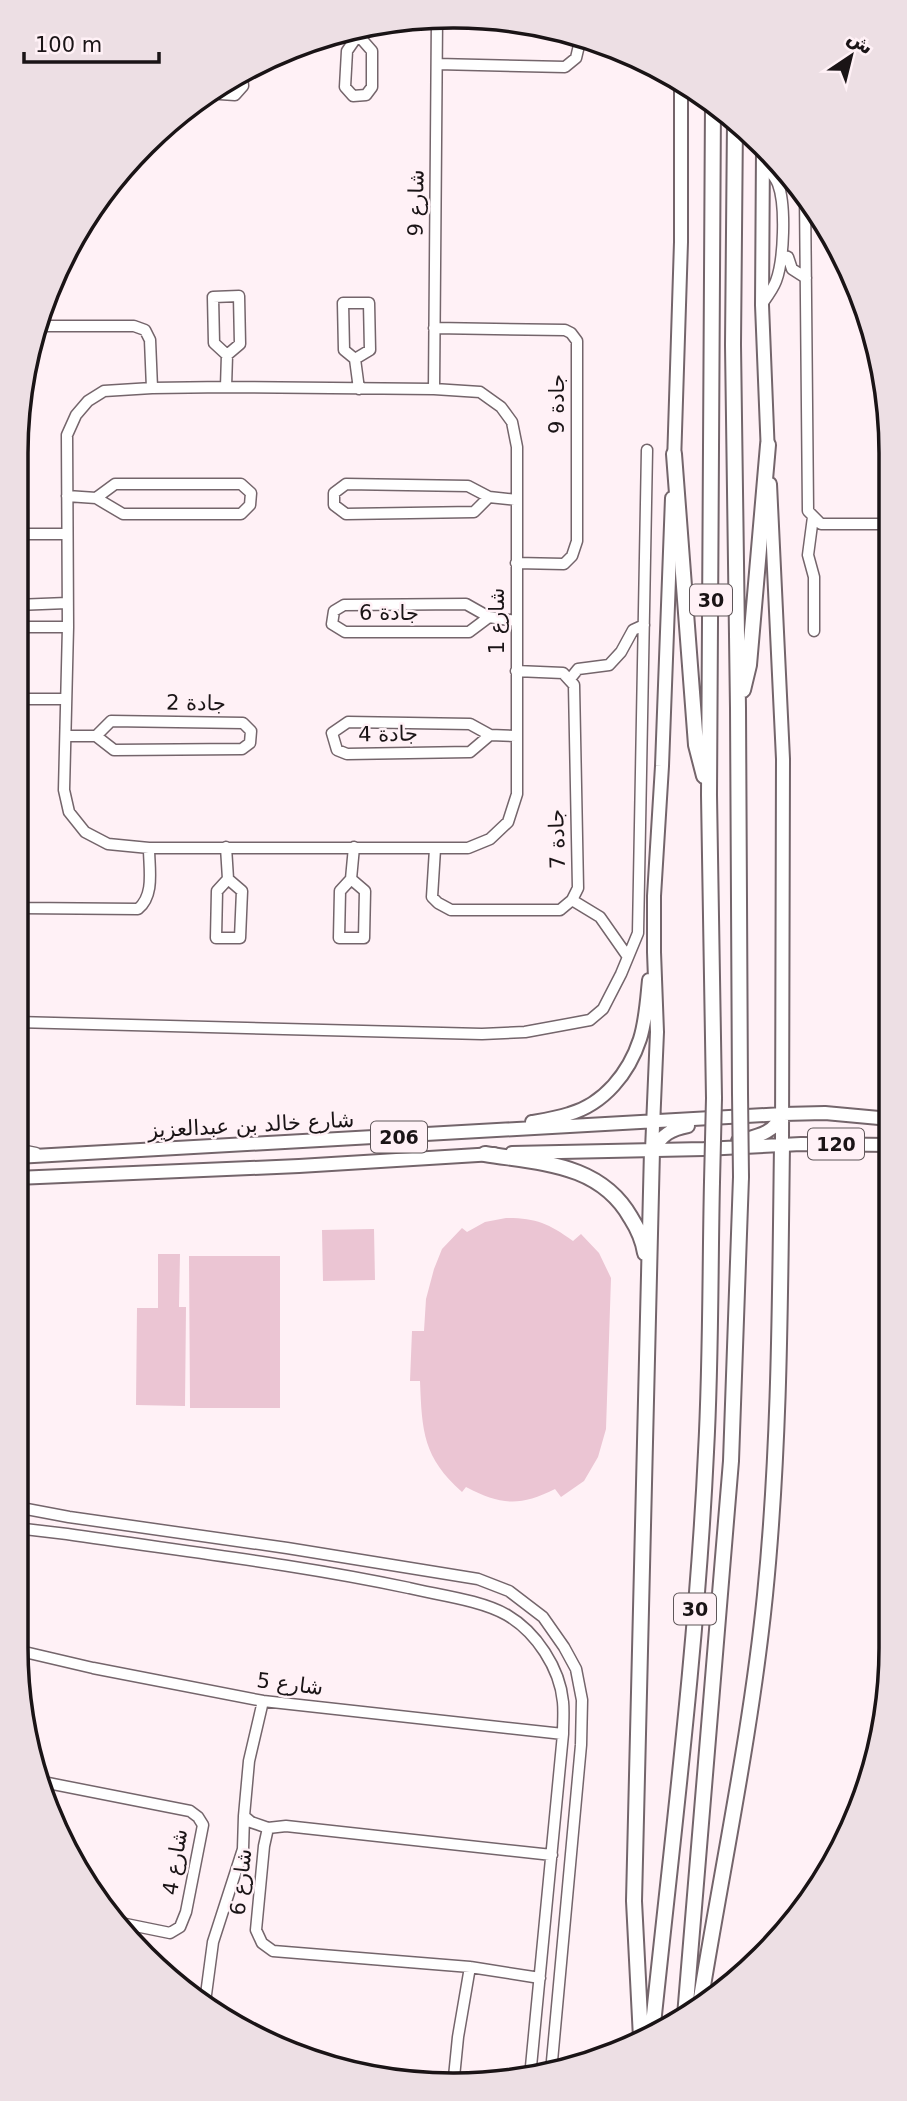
<svg xmlns="http://www.w3.org/2000/svg" width="907" height="2101" font-family="'DejaVu Sans',Vazirmatn,sans-serif">
	<rect width="100%" height="100%" fill="#fff1f6"/>
	<!-- green -->
	<path fill="#ebc5d3" d="M506,1218C536,1218 548,1223 573,1241L581,1234L599,1253L611,1278L606,1429L598,1457L584,1481L561,1497L555,1489C519,1507 501,1505 466,1487L462,1492C423,1457 422,1432 420,1381H410L412,1331H424L426,1299L434,1269L442,1249L462,1228L467,1232L485,1222Z
		M374,1229L375,1280L323,1281L322,1230Z
		M158,1254H180L179,1307H186L185,1406L136,1405L137,1308H158Z
		M189,1256H280V1408H190Z"/>
	<g fill="none" stroke-linecap="round" stroke-linejoin="round">
		<defs>
			<path id="minor" d="M358,35L347,51L345,87L353,96L366,95L372,87V51L358,35
				M437,64L565,67L576,58L581,37
				M219,93L220,94L235,95L243,86L242,75
				M762,161C767,168 775,176 778,184C786,205 784,260 776,281C773,289 767,297 762,304
				M805,194L808,511L821,524H888
				M782,255L788,257L792,269L806,278
				M239,296L240,344L227,355L214,343L213,297Z
				M37,326H134L145,330L150,340L152,388
				M434,328L565,330L571,333L577,341V541L572,556L564,564L516,563
				M355,359L370,350L369,303H343L344,350L355,359L359,389
				M226,387L434,389L480,392L501,407L512,422L517,447V794L508,822L490,839L468,848H149L108,844L85,832L69,812L64,790L68,627L67,435L76,415L88,401L104,391L152,388Z
				M226,387L227,355
				M434,389L437,18
				M67,496L96,498L123,514H241L250,505L251,493L241,484H115L96,498
				M489,497L474,512L346,514L334,505V493L346,484L468,486L489,497L517,500
				M813,517L808,555L814,577V631
				M16,530L25,534H67
				M16,605L67,603
				M489,617L469,632H345L332,624L334,611L344,605L466,604L489,617L516,621
				M16,627H68
				M570,679L578,669L609,665L621,652L633,630L644,625
				M16,700L18,699H65
				M490,735L470,752L347,754L337,750L332,733L348,722L470,724L490,735L516,736
				M66,736H96L114,750L242,749L250,743L251,731L243,723L111,721L96,736
				M226,847L228,879L217,891L216,938H240L242,891L228,879
				M435,849L432,897L438,903L451,910H560L572,900L578,888L574,685L563,673L516,671
				M351,879L365,891L364,938H339L340,891L351,879L354,847
				M572,900L600,917L628,957
				M16,906L20,908L138,909C155,895 149,869 149,848
				M16,1022L482,1034L525,1032L590,1020L603,1009L621,974L638,933L647,450
				M16,1149L36,1153
				M16,1507L69,1517L287,1548L478,1579L509,1591L543,1617L564,1647L576,1669L582,1700L581,1745L551,2072
				M16,1528L67,1534C181,1551 296,1564 409,1588C438,1595 481,1600 507,1615C536,1632 560,1668 563,1702C564,1712 563,1723 563,1734L530,2077
				M16,1650L93,1668L263,1701L563,1734
				M887,1676L891,1623
				M38,1781L190,1811L198,1817L203,1825L186,1912L180,1927L170,1933L116,1922
				M244,1816L251,1822L268,1828
				M540,1978L470,1967L273,1951L262,1943L256,1930L264,1846L268,1828L286,1826L552,1855
				M205,2002L213,1942L243,1849L244,1816L249,1761L263,1701
				M454,2077L458,2037L470,1967"/>
			<path id="major" d="M763,149L762,305L768,455
				M674,463L681,242V85
				M770,484L783,759L782,1144
				M532,1122C544,1120 557,1118 569,1114C604,1104 629,1073 640,1039C646,1020 647,999 649,980
				M738,1141C757,1136 774,1134 782,1114
				M652,1150L657,1032L654,952V896L662,766L672,498
				M653,1150C662,1135 671,1129 688,1126
				M512,1153L704,1149L801,1144L890,1145
				M16,1157L783,1114L825,1113L890,1119
				M16,1178L299,1166L494,1154"/>
			<path id="highway" d="M713,102L709,795L714,1098
				M735,121L733,345L738,708L740,1093
				M674,454L696,745L704,776
				M743,690L749,665L768,445
				M485,1154C540,1163 600,1163 631,1218C638,1229 643,1240 645,1253
				M700,2004C722,1868 751,1733 765,1595C780,1446 780,1295 782,1144
				M685,2016L731,1461L741,1177
				M652,2034C672,1841 697,1647 706,1452C711,1362 710,1272 712,1182
				M641,2038L634,1901L652,1150"/>
		</defs>
		<!-- minor casing -->
		<use href="#minor" stroke="#74656b" stroke-width="13"/>
		<!-- major casing -->
		<use href="#major" stroke="#74656b" stroke-width="16"/>
		<!-- highway casing -->
		<use href="#highway" stroke="#74656b" stroke-width="18"/>
		<!-- minor -->
		<use href="#minor" stroke="#fff" stroke-width="10"/>
		<!-- major -->
		<use href="#major" stroke="#fff" stroke-width="12"/>
		<!-- highway -->
		<use href="#highway" stroke="#fff" stroke-width="14"/>
		<defs>
			<path id="highway-bridge" d="M740,1093L741,1177
				M712,1182L714,1098"/>
		</defs>
		<!-- highway-bridge casing -->
		<use href="#highway-bridge" stroke="#74656b" stroke-width="18" stroke-linecap="butt"/>
		<!-- highway-bridge -->
		<use href="#highway-bridge" stroke="#fff" stroke-width="14"/>
	</g>
	<g text-anchor="middle" stroke-width="5" stroke-linejoin="round" paint-order="stroke">
		<!-- shield labels -->
		<g fill="#fff1f6" stroke="#5f5659" stroke-width="2">
			<rect x="690" y="584.5" width="42" height="31" rx="5"/>
			<rect x="371" y="1121.5" width="56" height="31" rx="5"/>
			<rect x="808" y="1128.5" width="56" height="31" rx="5"/>
			<rect x="674" y="1593.5" width="42" height="31" rx="5"/>
		</g>
		<g font-size="19" font-weight="bold" fill="#1a1416">
			<text x="711" y="607">30</text>
			<text x="399" y="1144">206</text>
			<text x="836" y="1151">120</text>
			<text x="695" y="1616">30</text>
		</g>
		<!-- street labels -->
		<g font-size="21" fill="#1a1416" stroke="#fff1f6">
			<text transform="translate(416 203) rotate(-89)" y="7">شارع 9</text>
			<text transform="translate(557 404) rotate(-90)" y="7">جادة 9</text>
			<text x="389" y="620">جادة 6</text>
			<text transform="translate(497 621) rotate(-90)" y="7">شارع 1</text>
			<text transform="translate(196 703) rotate(1)" y="7">جادة 2</text>
			<text transform="translate(388 734) rotate(-1)" y="7">جادة 4</text>
			<text transform="translate(557 839) rotate(-92)" y="7">جادة 7</text>
			<text transform="translate(251 1125) rotate(-3)" y="7">شارع خالد بن عبدالعزيز</text>
			<text transform="translate(290 1684) rotate(7)" y="7">شارع 5</text>
			<text transform="translate(175 1862) rotate(-81)" y="7">شارع 4</text>
			<text transform="translate(241 1882) rotate(-84)" y="7">شارع 6</text>
		</g>
	</g>
	<!-- crop -->
	<path d="M0 0H907V2101H0ZM453 28H454A425 425 0 0 1 879 453V1648A425 425 0 0 1 454 2073H453A425 425 0 0 1 28 1648V453A425 425 0 0 1 453 28Z" fill="#eddfe4" fill-rule="evenodd"/>
	<path fill="none" stroke="#1a1416" stroke-width="3.5" d="M453 28H454A425 425 0 0 1 879 453V1648A425 425 0 0 1 454 2073H453A425 425 0 0 1 28 1648V453A425 425 0 0 1 453 28Z"/>
	<!-- north arrow -->
	<g transform="translate(851 56) rotate(35)" stroke="#fff1f6" stroke-width="5" paint-order="stroke">
	<path d="M0-5L12 26L0 18L-12 26Z" fill="#1a1416"/>
	<text y="-10" font-size="19" font-weight="bold" text-anchor="middle" fill="#1a1416">ش</text>
	</g>
	<!-- scale -->
	<path d="M24 52v10h135v-10" fill="none" stroke="#1a1416" stroke-width="3.5"/>
	<text x="35" y="52" font-size="21" fill="#1a1416" stroke="#fff1f6" stroke-width="5" paint-order="stroke">100 m</text>
</svg>
